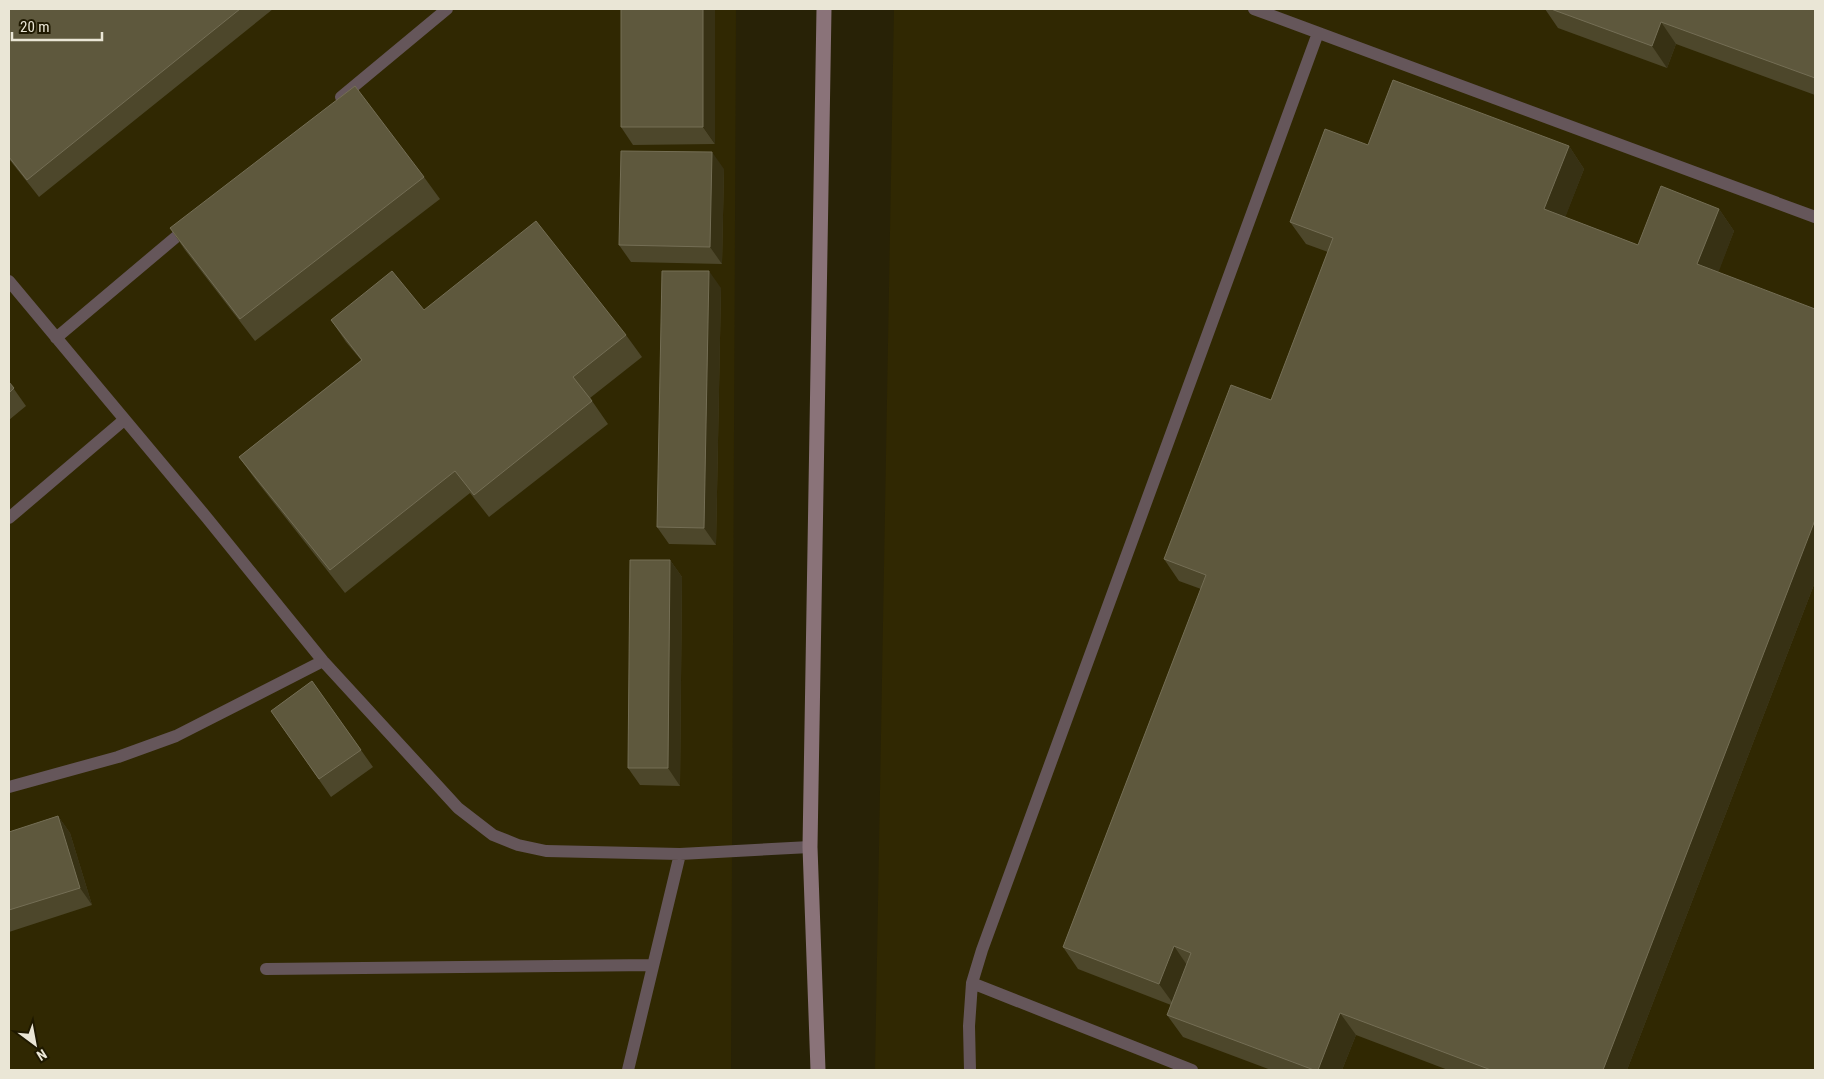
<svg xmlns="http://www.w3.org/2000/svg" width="1824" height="1079" font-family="'Roboto Condensed',sans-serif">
	<rect width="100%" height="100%" fill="#282206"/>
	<!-- built -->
	<path fill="#302802" d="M9,9H736L731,1070H9Z
		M894,9H1815V1070H875Z"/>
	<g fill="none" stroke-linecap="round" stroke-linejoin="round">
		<!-- lane -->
		<path stroke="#65565a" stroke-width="12" d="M1254,9L1815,217
			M341,97L447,9
			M9,281L207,518L323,661L458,808L493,835L518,845L546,851L680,854L810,847
			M56,338L189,226
			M9,518L124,420
			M9,787L118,757L176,736L323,661
			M266,969L653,965
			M972,983L1192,1070
			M628,1070L680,854
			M970,1070L969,1026L972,983L982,950L1318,33"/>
		<!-- secondary -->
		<path stroke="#8a7379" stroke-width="15" d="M818,1070L810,847L824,9"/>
	</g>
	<!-- wall -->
	<path fill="#4d472b" d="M9,9H273L39,197L9,159Z
		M621,9L715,144L633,145L621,127Z
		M1545,9H1815V95L1676,44L1667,68L1558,28Z
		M1368,145L1569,146L1584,169L1565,217L1638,245L1719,209L1734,231L1718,272L1815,582L1627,1070H1448L1356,1035L1342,1070H1271L1183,1037L1167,1015L1171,1005L1078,969L1063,947L1201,589L1179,581L1164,559L1271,400L1328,252L1306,244L1290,222Z
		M724,169L722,264L631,262L619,245Z
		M424,177L440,199L255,341L185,250L170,228Z
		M721,288L716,545L669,544L657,527Z
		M424,310L626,335L642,357L590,398L608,424L489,517L470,493L345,593L255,479L239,457L361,360L346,342L331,320Z
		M9,382L26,406L9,420Z
		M670,560L682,577L680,786L640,785L628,768Z
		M312,681L373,767L331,797L271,711Z
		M58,816L70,833L92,905L9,932V832Z"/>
	<!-- shaded-wall -->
	<path fill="#373114" d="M703,9H715V144L703,127Z
		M1661,22L1676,44L1667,68L1652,46Z
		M1569,146L1584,169L1560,231L1544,209Z
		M712,152L724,169L722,264L710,247Z
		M1719,209L1734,231L1713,287L1697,264Z
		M709,271L721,288L716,545L704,528Z
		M1815,520V582L1627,1070H1603Z
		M670,560L682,577L680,786L668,768Z
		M58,816L70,833L92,905L80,888Z
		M1174,946L1189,968L1175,1006L1159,984Z
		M1340,1013L1356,1035L1342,1070H1318Z"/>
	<!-- building -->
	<path fill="#5e583d" stroke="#746e55" d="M9,9H240L27,180L9,157Z
		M621,9H703V127H621Z
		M1551,9H1815V78L1661,22L1652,46Z
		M1393,80L1569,146L1544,209L1638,245L1661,186L1719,209L1697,264L1815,309V520L1603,1070H1491L1340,1013L1318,1070H1314L1167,1015L1191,953L1174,946L1159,984L1063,947L1206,575L1164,559L1231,385L1271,400L1333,238L1290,222L1325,129L1368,145Z
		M355,86L424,177L240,319L170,228Z
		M621,151L712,152L710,247L619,245Z
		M536,221L626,335L573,377L592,401L474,495L455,471L330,570L239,457L362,360L331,320L392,271L424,310Z
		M662,271H709L704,528L657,527Z
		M9,382L14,388L9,393Z
		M630,560H670L668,768H628Z
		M312,681L361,750L319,779L271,711Z
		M58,816L80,888L9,910V832Z"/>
	<!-- border -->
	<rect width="1824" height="1079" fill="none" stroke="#eae6d6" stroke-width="20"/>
	<!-- north arrow -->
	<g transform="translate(35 1044) rotate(148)" stroke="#1f1900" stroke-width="4" paint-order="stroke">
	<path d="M0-4L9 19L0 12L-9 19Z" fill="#eae6d6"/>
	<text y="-8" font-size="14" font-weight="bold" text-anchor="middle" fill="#eae6d6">N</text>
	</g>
	<!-- scale -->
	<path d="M12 32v8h90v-8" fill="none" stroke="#eae6d6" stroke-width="2.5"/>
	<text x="20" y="32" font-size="15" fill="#eae6d6" stroke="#1f1900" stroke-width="4" paint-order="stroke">20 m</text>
</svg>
